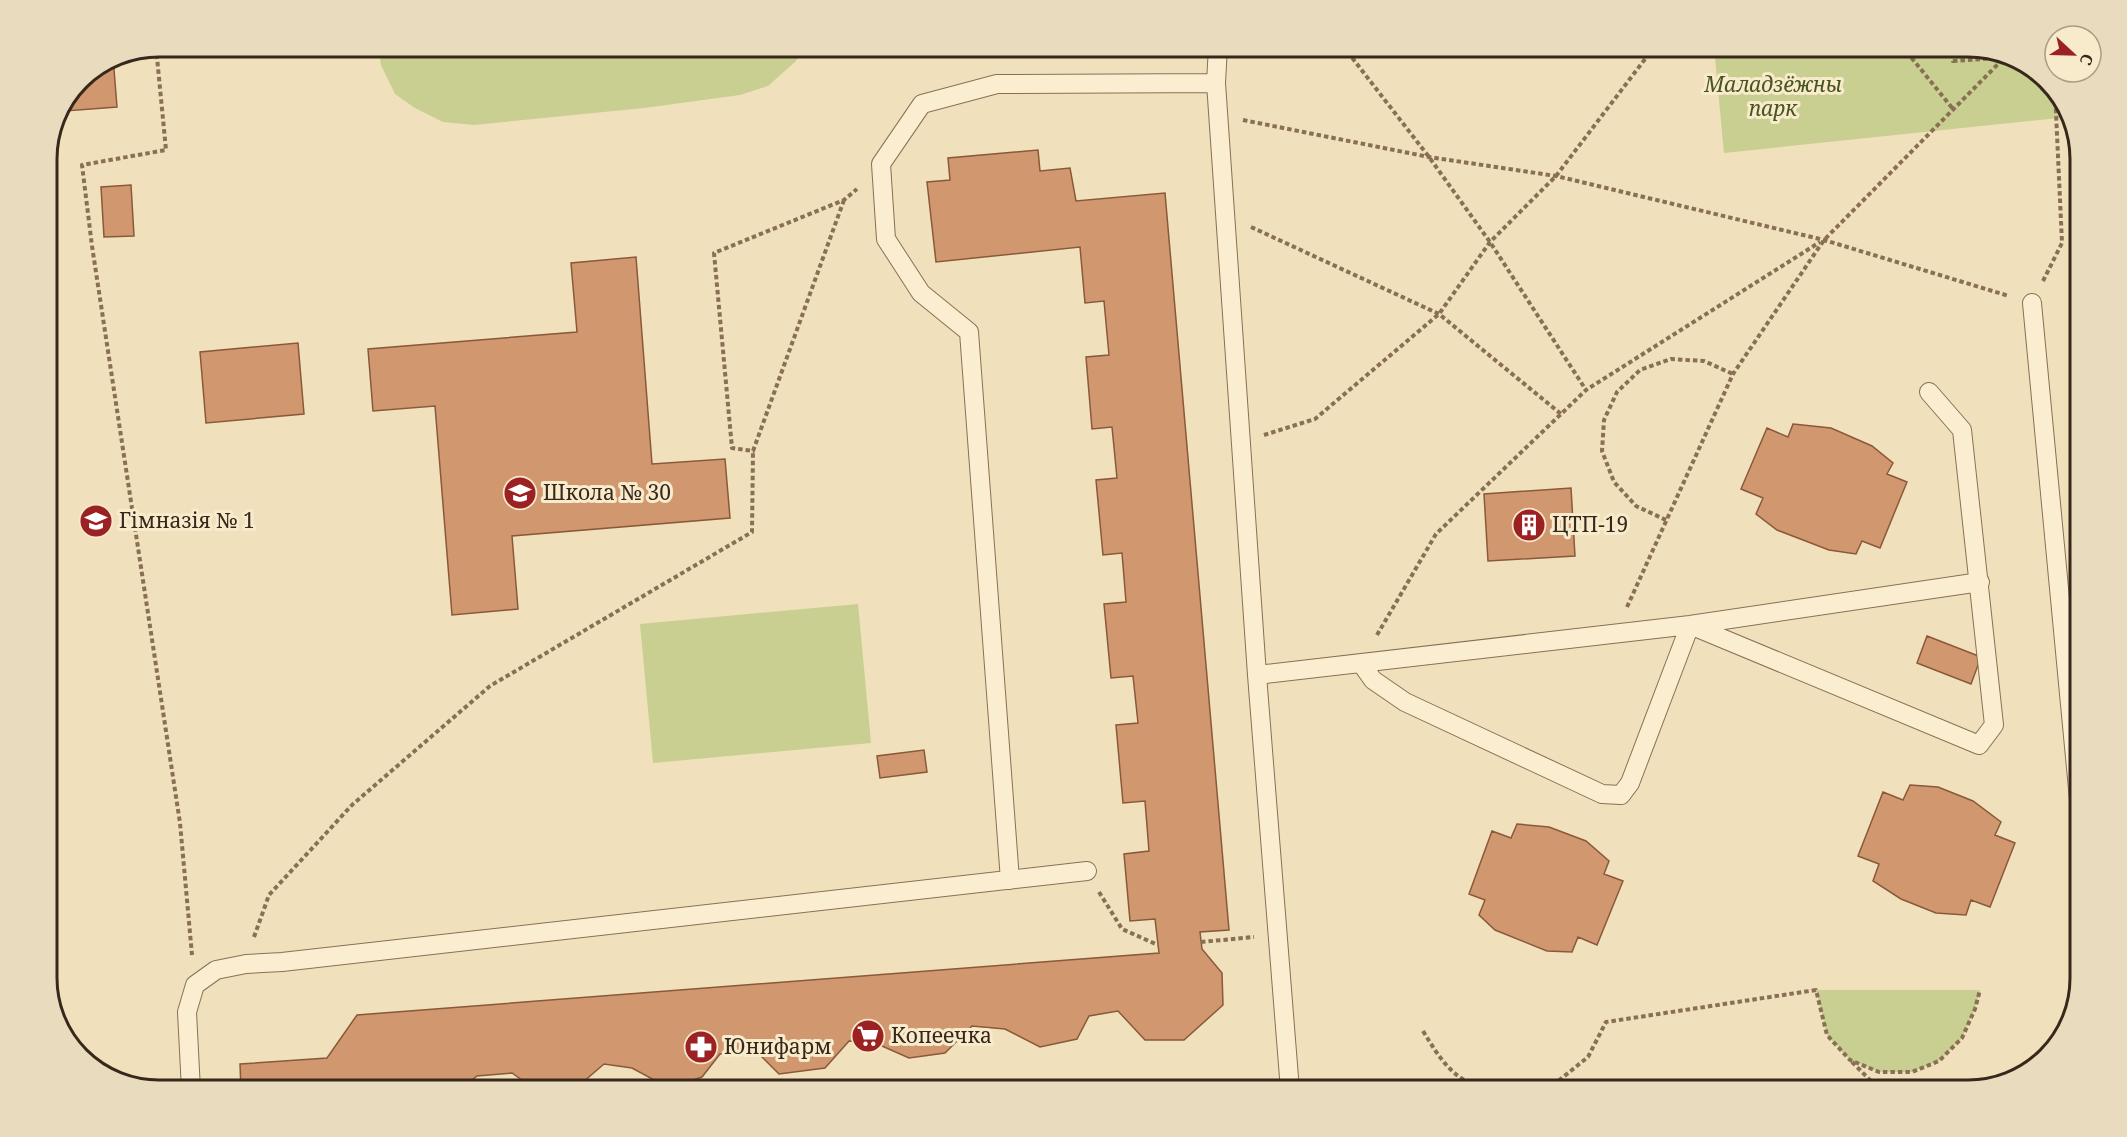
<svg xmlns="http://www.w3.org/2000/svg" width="2127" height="1137" font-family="'Noto Serif',serif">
	<rect width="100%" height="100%" fill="#f0e0bc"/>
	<!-- green -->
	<path fill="#c8cf90" d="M378,47V46L805,47L795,62L768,86L740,95L644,108L474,125L443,122L415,108L395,94L381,65Z
		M1714,47H1968L2018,58L2062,97L2068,117L1724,153Z
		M858,604L871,743L653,763L640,624Z
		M1816,990H1980L1975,1009L1962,1038L1939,1061L1912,1072H1879L1850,1060L1827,1035Z"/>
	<!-- building -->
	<path fill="#d19870" stroke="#895939" stroke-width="1.5" d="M113,57L117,107L65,111L80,79Z
		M1038,150L1040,171L1070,168L1076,201L1165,193L1229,930L1200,932L1202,949L1222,973L1223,1005L1184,1040H1145L1118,1011L1089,1016L1077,1039L1040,1047L1005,1029L972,1026L945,1053L909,1058L873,1042L849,1041L825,1068L779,1074L755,1050L720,1054L702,1077L669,1088L632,1068L604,1064L576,1088L569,1090H536L512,1073L477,1076L460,1090H391L384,1084L349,1085L346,1090H241L240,1064L327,1058L357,1015L1159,953L1155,919L1130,921L1124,854L1149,851L1145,801L1123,803L1116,725L1138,723L1133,676L1111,678L1104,604L1126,602L1122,553L1103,555L1096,480L1117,478L1112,427L1092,429L1086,357L1109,355L1104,301L1085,303L1080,247L936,262L927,182L950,180L948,158Z
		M131,185L134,236L104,237L101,187Z
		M636,257L652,464L725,459L730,518L512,536L518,609L452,615L435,406L373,411L368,349L577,332L571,263Z
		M298,343L304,414L206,423L200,352Z
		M1793,424L1831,428L1872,446L1893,463L1887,474L1907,482L1880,548L1862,541L1856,554L1829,550L1777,530L1756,514L1763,498L1741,489L1767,428L1788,437Z
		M1571,488L1575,556L1488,561L1484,494Z
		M1927,636L1981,657L1971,684L1917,663Z
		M924,750L927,772L880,778L877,756Z
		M1910,785L1938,787L1973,801L2001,822L1995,835L2015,843L1990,907L1971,900L1966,915L1936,913L1901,899L1873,881L1879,864L1858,856L1883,792L1903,800Z
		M1517,824L1549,827L1586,841L1609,861L1604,874L1623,881L1597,945L1578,937L1572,952L1547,951L1495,930L1479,915L1485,900L1469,894L1492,831L1511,838Z"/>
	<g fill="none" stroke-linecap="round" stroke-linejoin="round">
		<defs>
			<path id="service" d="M1218,46L1216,83L1257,675L1290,1090
				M2032,303L2080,810
				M1361,663L1373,680L1405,702L1602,794L1621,795L1630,783L1690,625L1979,745L1994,725L1962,430L1929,392
				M1257,675L1690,625L1980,582
				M1010,880L969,332L921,293L886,239L881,164L922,104L997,84L1216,83
				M191,1090L187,1012L195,985L216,970L246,964L282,962L1087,871"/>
		</defs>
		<!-- service casing -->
		<use href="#service" stroke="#897055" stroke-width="20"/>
		<!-- path -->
		<path stroke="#897055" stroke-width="4" stroke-dasharray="4.5 3" stroke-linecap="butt" d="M1343,46L1429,157L1490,242L1586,390
			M1902,46L1953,109
			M1952,46L1953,61L2011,57
			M156,47L166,150L82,165L92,246L180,823L192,955
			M1243,120L1429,157L1556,176L1824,240L2009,296
			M844,200L753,451L732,448L714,253L844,200L857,189
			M1251,227L1439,314L1561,414
			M2043,281L2062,243L2055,91
			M1264,435L1315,419L1439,314L1490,242L1556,176L1655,46
			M1666,520L1636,506L1614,482L1602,451L1604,420L1617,392L1640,370L1671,359L1704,361L1733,374
			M1627,607L1733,374L1824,240L2006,56
			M1377,635L1436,534L1586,390L1820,242
			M1099,892L1122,929L1158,945
			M254,937L269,895L352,805L490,686L752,532L753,451
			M1201,942L1254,937
			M1423,1031C1441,1060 1450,1076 1483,1090
			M1852,1062L1880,1090
			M1547,1090L1588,1057L1606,1022L1816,990L1827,1035L1850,1060L1879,1072H1912L1939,1061L1962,1038L1975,1009L1980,990"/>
		<!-- service -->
		<use href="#service" stroke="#fbeed0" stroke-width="18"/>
	</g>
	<!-- icons -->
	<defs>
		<symbol id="school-disc" viewBox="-11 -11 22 22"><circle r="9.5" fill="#9b2123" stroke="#f7ebcc"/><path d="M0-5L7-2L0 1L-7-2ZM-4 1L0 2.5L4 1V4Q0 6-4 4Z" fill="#fff"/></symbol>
		<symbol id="building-disc" viewBox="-11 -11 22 22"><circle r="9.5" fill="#9b2123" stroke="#f7ebcc"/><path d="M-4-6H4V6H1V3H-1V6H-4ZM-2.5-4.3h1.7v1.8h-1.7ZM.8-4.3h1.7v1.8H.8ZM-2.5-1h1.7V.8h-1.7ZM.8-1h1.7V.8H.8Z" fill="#fff"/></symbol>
		<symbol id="supermarket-disc" viewBox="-11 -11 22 22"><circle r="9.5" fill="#9b2123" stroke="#f7ebcc"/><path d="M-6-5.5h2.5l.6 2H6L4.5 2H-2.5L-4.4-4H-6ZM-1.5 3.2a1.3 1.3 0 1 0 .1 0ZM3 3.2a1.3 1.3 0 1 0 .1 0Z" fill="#fff"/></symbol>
		<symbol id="pharmacy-disc" viewBox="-11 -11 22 22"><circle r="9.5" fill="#9b2123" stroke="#f7ebcc"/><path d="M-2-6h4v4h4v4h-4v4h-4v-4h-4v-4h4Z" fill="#fff"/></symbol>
	</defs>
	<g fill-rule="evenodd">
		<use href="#school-disc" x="501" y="474" width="38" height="38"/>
		<use href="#school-disc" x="77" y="502" width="38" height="38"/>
		<use href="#building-disc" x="1510" y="506" width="38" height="38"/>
		<use href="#supermarket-disc" x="849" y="1017" width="38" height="38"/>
		<use href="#pharmacy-disc" x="682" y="1028" width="38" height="38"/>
	</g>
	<g text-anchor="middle" stroke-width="6" stroke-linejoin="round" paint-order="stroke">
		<!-- park labels -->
		<g font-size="21" font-style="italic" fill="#485520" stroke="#f7ebcc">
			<text x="1773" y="92">Маладзёжны<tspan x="1773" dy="24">парк</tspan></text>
		</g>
		<!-- poi labels -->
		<g font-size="21" fill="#37281b" stroke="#f7ebcc" text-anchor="start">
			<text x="543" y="500">Школа № 30</text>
			<text x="119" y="528">Гімназія № 1</text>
			<text x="1552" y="532">ЦТП-19</text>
			<text x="891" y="1043">Копеечка</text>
			<text x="724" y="1054">Юнифарм</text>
		</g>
	</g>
	<!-- crop -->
	<path d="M0 0H2127V1137H0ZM159 57H1968A102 102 0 0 1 2070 159V978A102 102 0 0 1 1968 1080H159A102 102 0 0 1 57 978V159A102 102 0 0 1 159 57Z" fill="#e8dbbe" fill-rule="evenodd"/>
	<path fill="none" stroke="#37281b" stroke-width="3" d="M159 57H1968A102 102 0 0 1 2070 159V978A102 102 0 0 1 1968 1080H159A102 102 0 0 1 57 978V159A102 102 0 0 1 159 57Z"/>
	<!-- north arrow -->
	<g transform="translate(2073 54) rotate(112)"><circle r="28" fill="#f7ebcc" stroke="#aa9d85" stroke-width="1.5"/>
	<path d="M0-4.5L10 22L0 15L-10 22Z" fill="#9b2123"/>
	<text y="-9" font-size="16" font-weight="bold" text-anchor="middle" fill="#37281b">С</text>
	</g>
</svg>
